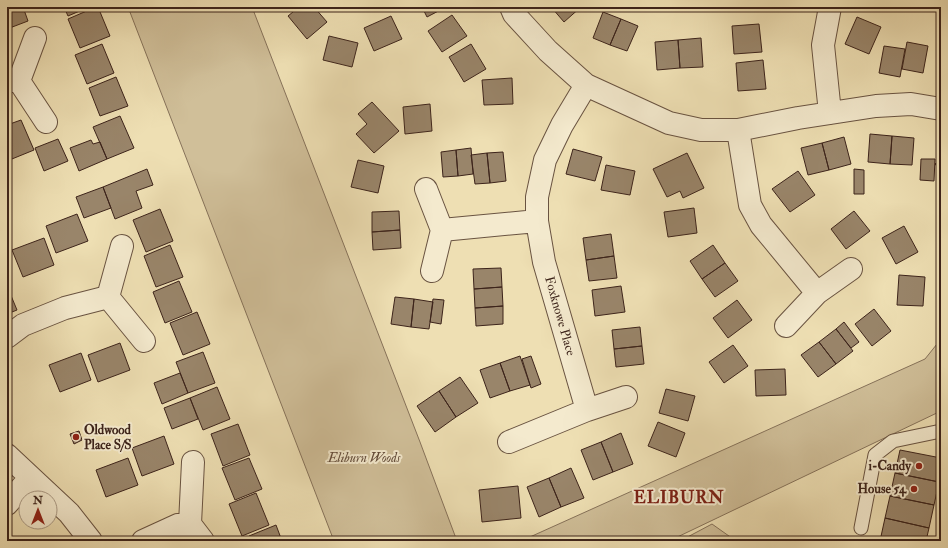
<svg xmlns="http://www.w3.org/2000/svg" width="948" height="548" font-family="'IM FELL Double Pica',serif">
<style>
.green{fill:#d0bf99;stroke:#86725a}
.building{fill:#99856a;stroke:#3d241b}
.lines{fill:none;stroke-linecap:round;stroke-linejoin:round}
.lane-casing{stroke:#695341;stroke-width:15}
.street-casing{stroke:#695341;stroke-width:24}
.lane{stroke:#f4eace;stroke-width:13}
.street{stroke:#f4eace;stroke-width:22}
.poi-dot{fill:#8f2418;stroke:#f4eace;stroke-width:1.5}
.labels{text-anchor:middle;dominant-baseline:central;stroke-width:4;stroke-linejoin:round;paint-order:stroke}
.street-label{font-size:13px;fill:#3d241b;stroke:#f4eace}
.poi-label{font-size:13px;font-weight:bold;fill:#3d241b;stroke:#f4eace;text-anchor:end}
.park-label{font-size:13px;font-style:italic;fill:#624b3a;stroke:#f4eace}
.district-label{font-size:17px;font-weight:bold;letter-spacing:1px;fill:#7a1f14;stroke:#f4eace}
</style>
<rect width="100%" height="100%" fill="#eedfb3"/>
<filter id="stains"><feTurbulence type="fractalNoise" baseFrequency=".005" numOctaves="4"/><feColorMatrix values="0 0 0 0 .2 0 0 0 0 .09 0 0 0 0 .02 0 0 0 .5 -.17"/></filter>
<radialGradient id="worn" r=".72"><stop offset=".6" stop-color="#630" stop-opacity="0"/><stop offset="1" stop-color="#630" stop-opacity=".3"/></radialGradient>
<path class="green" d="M128 7H252L420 442 457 541H334Z
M941 339V411L669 541H521L925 359Z
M712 524 736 541H680Z"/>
<path class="building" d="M7 7H23L28 21 7 29Z
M64 7H89L68 16Z
M96 7H98L110 36 80 48 68 19Z
M299 7H314L327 22 307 39 288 16Z
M422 7H446L427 17Z
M553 7H581L564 22 552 8Z
M603 12 621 19 610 45 593 38Z
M452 15 467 36 442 52 428 31Z
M391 16 402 39 374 51 364 28Z
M857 17 881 27 869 54 845 44Z
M621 19 638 26 627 51 610 45Z
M759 24 762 52 734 54 732 26Z
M329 36 358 43 352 67 323 60Z
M701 38 703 67 680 68 678 40Z
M678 40 680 68 657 70 655 42Z
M907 42 928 46 923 73 902 69Z
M102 44 114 73 87 84 75 55Z
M471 44 486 69 464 82 449 57Z
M884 46 905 49 900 77 879 73Z
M763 60 766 89 738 91 736 63Z
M116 77 128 106 100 116 89 88Z
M512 78 513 104 484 105 482 80Z
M372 102 399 131 374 153 356 134 367 124 358 114Z
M430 104 432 131 405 134 403 107Z
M120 116 134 148 107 159 93 127Z
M21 120 34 150 7 161V125Z
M870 134 892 136 890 164 868 162Z
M892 136 914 138 912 165 890 164Z
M844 137 851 164 829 170 822 143Z
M58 139 68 161 44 171 35 148Z
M91 140 93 144 100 142 107 159 79 171 70 148Z
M822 143 829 170 808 175 801 148Z
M471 148 473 174 458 176 456 150Z
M573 149 602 157 595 181 566 174Z
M456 150 458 176 443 177 441 152Z
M503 152 506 181 490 183 487 153Z
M487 153 490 183 475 184 471 155Z
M687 153 704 188 683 198 680 191 667 197 653 169Z
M941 158V171L935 164Z
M921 159H935L934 181 920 180Z
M358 160 384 166 378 193 351 187Z
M606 165 635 171 630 195 601 190Z
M147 169 153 185 136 191 142 208 115 219 103 187Z
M854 169 864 170V194H854Z
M798 171 815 195 790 212 772 189Z
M103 187 111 208 84 218 76 197Z
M694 208 697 233 668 237 664 212Z
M160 209 173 241 146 252 133 220Z
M399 211 400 230 372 232V212Z
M854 211 870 231 846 249 831 229Z
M77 214 88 241 56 253 46 226Z
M904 226 918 252 896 264 882 238Z
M400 230 401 248 373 250 372 232Z
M611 234 614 256 586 260 583 238Z
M44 238 54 265 23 277 12 250Z
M170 245 183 277 156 287 144 256Z
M713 245 725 263 702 279 690 261Z
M614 256 617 278 589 281 586 260Z
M725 263 738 281 715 297 702 279Z
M501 268 502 287 474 289 473 269Z
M899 275 925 277 923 306 897 305Z
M179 281 192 312 165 323 153 292Z
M7 286 17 310 7 314Z
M621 286 625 312 595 316 592 290Z
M502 287 503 306 475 308 474 289Z
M395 297 414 299 411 327 391 324Z
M414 299 433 302 429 329 411 327Z
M433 299 444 300 441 324 430 322Z
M737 300 752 320 728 338 713 318Z
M503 306V324L476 326 475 308Z
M874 309 891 331 872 346 855 324Z
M197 312 210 344 183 355 170 323Z
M844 322 859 342 851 348 836 329Z
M640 327 642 346 614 349 612 330Z
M836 329 853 351 836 364 819 342Z
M819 342 836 364 818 377 801 355Z
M120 343 130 370 98 382 88 355Z
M733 345 748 366 724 383 709 362Z
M642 346 644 364 616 367 614 349Z
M203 352 215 383 188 393 176 362Z
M81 353 91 380 60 392 49 365Z
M520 356 530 385 510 391 500 363Z
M531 356 541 384 531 388 522 359Z
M500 363 510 391 490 398 480 370Z
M785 369 786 395 756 396 755 370Z
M180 373 188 393 162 404 154 383Z
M460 377 478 403 456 417 439 391Z
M217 387 230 419 203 430 190 398Z
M666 389 695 396 688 421 659 413Z
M439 391 456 417 435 432 417 406Z
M190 398 198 419 172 429 164 408Z
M658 422 685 433 676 457 648 446Z
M238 424 250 455 223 466 211 434Z
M79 431 82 440 74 444 70 434Z
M621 433 633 464 613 472 601 442Z
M164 436 174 464 142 476 132 448Z
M601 442 613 472 593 480 581 450Z
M900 450 941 458V473L939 482 895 473Z
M128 458 138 485 106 497 96 470Z
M249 458 262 489 235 500 222 468Z
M571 468 584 498 561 507 549 478Z
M895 473 939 482 934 505 890 496Z
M549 478 561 507 539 517 527 487Z
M518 486 521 518 482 522 479 490Z
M256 493 269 525 242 536 229 504Z
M890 496 934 505 929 528 885 518Z
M885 518 929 528 926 541H880Z
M276 525 282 541H251L249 536Z"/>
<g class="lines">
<defs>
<path id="lane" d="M861 528 875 455 893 441 941 431"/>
<path id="street" d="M511 7 514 14 548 51 586 85 669 123 701 130H738L798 118 876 106 911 104 941 109
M7 81H19L35 38
M19 81 46 122
M586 85 562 125 545 160 537 197V221L544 262 587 410
M830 113 823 45 830 7
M738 130 750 205 761 225 817 293
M426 189 442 230 432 271
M442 230 537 221
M108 297 144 341
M786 326 817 293 851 269
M7 337 23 325 65 308 108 297 122 246
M509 442 587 410 626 397
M7 455 69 513 91 541
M7 504 30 478
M190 524 203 541
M143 541 178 525 190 524 193 462"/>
</defs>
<use href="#lane" class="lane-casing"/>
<use href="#street" class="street-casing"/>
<use href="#lane" class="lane"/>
<use href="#street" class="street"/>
</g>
<g class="poi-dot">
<circle cx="76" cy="437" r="4"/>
<circle cx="919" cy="466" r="4"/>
<circle cx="914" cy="489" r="4"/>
</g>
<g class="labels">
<g class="street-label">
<text transform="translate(560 316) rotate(74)">Foxknowe Place</text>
</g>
<g class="poi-label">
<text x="84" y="430" text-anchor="start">Oldwood<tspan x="84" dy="15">Place S/S</tspan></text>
<text x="911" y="466">i-Candy</text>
<text x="906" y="489">House 54</text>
</g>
<g class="park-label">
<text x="364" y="458">Eliburn Woods</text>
</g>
<g class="district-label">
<text x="679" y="497">ELIBURN</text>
</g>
</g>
<rect width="948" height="548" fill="none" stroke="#eedfb3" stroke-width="24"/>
<rect x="8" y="8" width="932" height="532" fill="none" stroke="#3d241b" stroke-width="2"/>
<rect x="12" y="12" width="924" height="524" fill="none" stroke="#3d241b"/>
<g transform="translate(38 510)"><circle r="19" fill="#f4eace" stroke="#ab9b86"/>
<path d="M0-3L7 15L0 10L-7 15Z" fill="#8f2418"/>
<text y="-6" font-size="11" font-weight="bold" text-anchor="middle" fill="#3d241b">N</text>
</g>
<rect width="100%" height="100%" filter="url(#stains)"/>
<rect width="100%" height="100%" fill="url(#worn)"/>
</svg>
